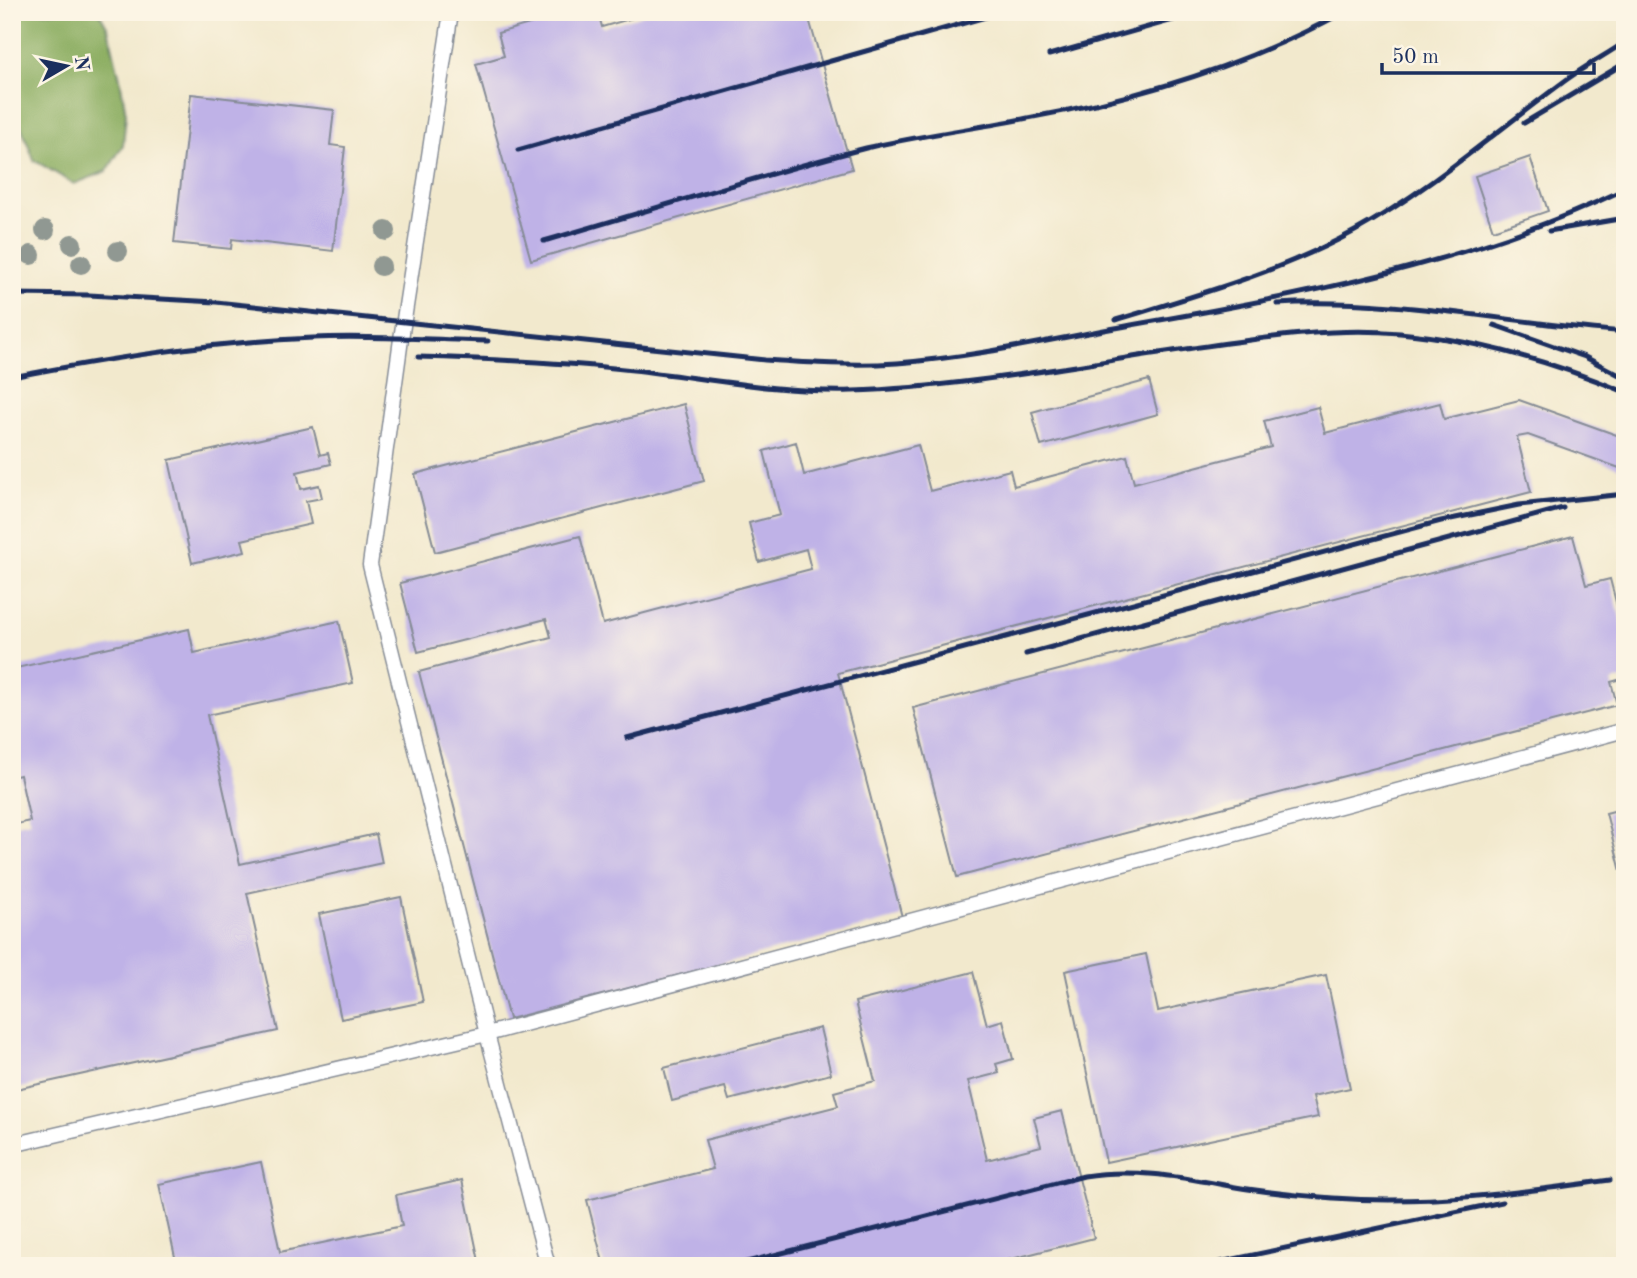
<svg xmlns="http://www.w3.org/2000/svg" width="1637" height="1278" font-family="'Old Standard TT',serif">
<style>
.forest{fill:#8cae62;stroke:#546e60;stroke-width:2}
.building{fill:#bfb2e7}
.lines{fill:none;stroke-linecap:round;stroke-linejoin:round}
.lane-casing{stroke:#868c96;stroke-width:17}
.lane{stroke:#fff;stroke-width:14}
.rail{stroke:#1b2f5e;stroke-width:5}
.tree{fill:#909892}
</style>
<rect width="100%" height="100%" fill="#fcf5e5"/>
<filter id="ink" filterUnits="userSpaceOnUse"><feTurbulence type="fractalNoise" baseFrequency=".0143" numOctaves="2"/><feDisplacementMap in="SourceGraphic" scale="14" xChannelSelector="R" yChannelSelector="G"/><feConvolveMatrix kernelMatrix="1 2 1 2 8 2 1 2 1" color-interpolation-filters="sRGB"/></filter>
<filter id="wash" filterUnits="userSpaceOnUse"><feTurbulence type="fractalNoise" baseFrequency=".00686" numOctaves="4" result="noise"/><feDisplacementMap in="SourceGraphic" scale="28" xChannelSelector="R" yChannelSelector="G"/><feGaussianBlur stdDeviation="1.57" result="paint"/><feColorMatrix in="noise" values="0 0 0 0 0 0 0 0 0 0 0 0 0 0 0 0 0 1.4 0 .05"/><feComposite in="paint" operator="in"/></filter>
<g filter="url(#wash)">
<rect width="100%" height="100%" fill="#f2e9cd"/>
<path class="forest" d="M12 12H99L108 28 120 79 126 114 123 145 107 171 74 184 34 160 12 103Z"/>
<g id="blocks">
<path class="building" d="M571 12H598L602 27 653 12H807L852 169 531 260 476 64 504 56 498 33Z
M191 94 334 110 330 145 345 147 333 251 232 239 231 249 174 243Z
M1530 157 1548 211 1493 230 1475 176Z
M1149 380 1158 414 1041 446 1032 412Z
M1519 400 1625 438V470L1528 435 1517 437 1531 492 838 673 902 917 509 1019 419 672 551 637 546 619 418 652 400 583 580 536 603 624 811 569 806 549 759 562 749 523 780 515 764 451 796 442 804 475 918 445 930 491 1010 470 1014 486 1127 456 1134 483 1271 447 1264 421 1318 407 1325 433 1440 403 1444 419Z
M684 404 704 481 435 552 415 474Z
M313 427 320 455 328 453 331 464 297 472 301 489 319 485 322 498 306 501 311 524 242 540 245 551 192 563 169 460Z
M1573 536 1586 585 1610 579 1625 637V678L1611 682 1617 705 957 877 913 708Z
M339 621 353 683 207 715 240 864 376 834 382 863 247 893 278 1031 12 1090V825L30 821 20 775 12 777V669L189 629 194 653Z
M1625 808V883H1624L1606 813Z
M401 897 423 1002 341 1019 319 914Z
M1146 954 1158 1011 1326 975 1350 1088 1313 1096 1318 1117 1106 1162 1065 971Z
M973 972 987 1025 1003 1020 1013 1059 996 1064 999 1073 968 1081 987 1160 1041 1146 1034 1118 1062 1111 1094 1238 984 1266H604L587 1200 713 1169 705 1140 838 1106 834 1092 875 1081 855 1002Z
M820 1028 831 1074 729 1100 725 1087 672 1101 664 1068Z
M261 1162 280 1252 402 1226 396 1195 462 1180 480 1266H177L159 1184Z"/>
</g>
</g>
<g filter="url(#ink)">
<use href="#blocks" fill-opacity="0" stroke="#868c96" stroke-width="2"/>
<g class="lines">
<defs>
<path id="lane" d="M451 12 401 339 370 565 487 1034 548 1266
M12 1145 487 1034 1625 730"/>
</defs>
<use href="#lane" class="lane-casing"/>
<use href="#lane" class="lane"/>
<path class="rail" d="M1049 55 1201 12
M1524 123 1625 63
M518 150 1003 12
M1549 231 1625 218
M544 241C651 210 758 176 866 148 921 135 978 128 1033 117 1142 97 1247 65 1344 12
M12 294 89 295 216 302 765 360C809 363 853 366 897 363 977 357 1058 338 1137 324 1301 296 1474 262 1625 189
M1277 304C1393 297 1509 323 1625 332
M1116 320C1197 295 1280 272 1355 231 1429 190 1494 133 1562 83 1582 68 1604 56 1625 42
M1494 325 1585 357 1625 378
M418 357C490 359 561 362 633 370 705 378 779 393 852 391 966 387 1080 364 1193 348 1262 338 1330 327 1400 333 1479 340 1552 362 1625 392
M12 377C111 358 212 342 313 338 371 335 430 340 488 341
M1026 654 1563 508
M627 738 1441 521 1519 505 1625 494
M731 1266 1084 1176C1140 1167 1193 1180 1248 1189 1276 1193 1305 1196 1333 1198 1426 1205 1518 1193 1610 1180
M1201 1266 1502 1202"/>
</g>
<g class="tree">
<circle cx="45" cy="230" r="10"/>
<circle cx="386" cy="231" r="10"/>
<circle cx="72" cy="244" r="10"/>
<circle cx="118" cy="251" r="10"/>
<circle cx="31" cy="255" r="10"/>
<circle cx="81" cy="264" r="10"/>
<circle cx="381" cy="266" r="10"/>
</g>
</g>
<rect width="1637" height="1278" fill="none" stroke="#fcf5e5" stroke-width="42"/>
<g transform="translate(66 66) rotate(81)" stroke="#fcf5e5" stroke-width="5" paint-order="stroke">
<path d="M0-5L12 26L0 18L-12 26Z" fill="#1b2f5e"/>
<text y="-10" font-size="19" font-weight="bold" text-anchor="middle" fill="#1b2f5e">N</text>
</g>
<path d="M1382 63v10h212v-10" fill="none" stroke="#1b2f5e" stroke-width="3.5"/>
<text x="1392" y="63" font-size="21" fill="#1b2f5e" stroke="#fcf5e5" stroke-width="5" paint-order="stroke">50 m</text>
</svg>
